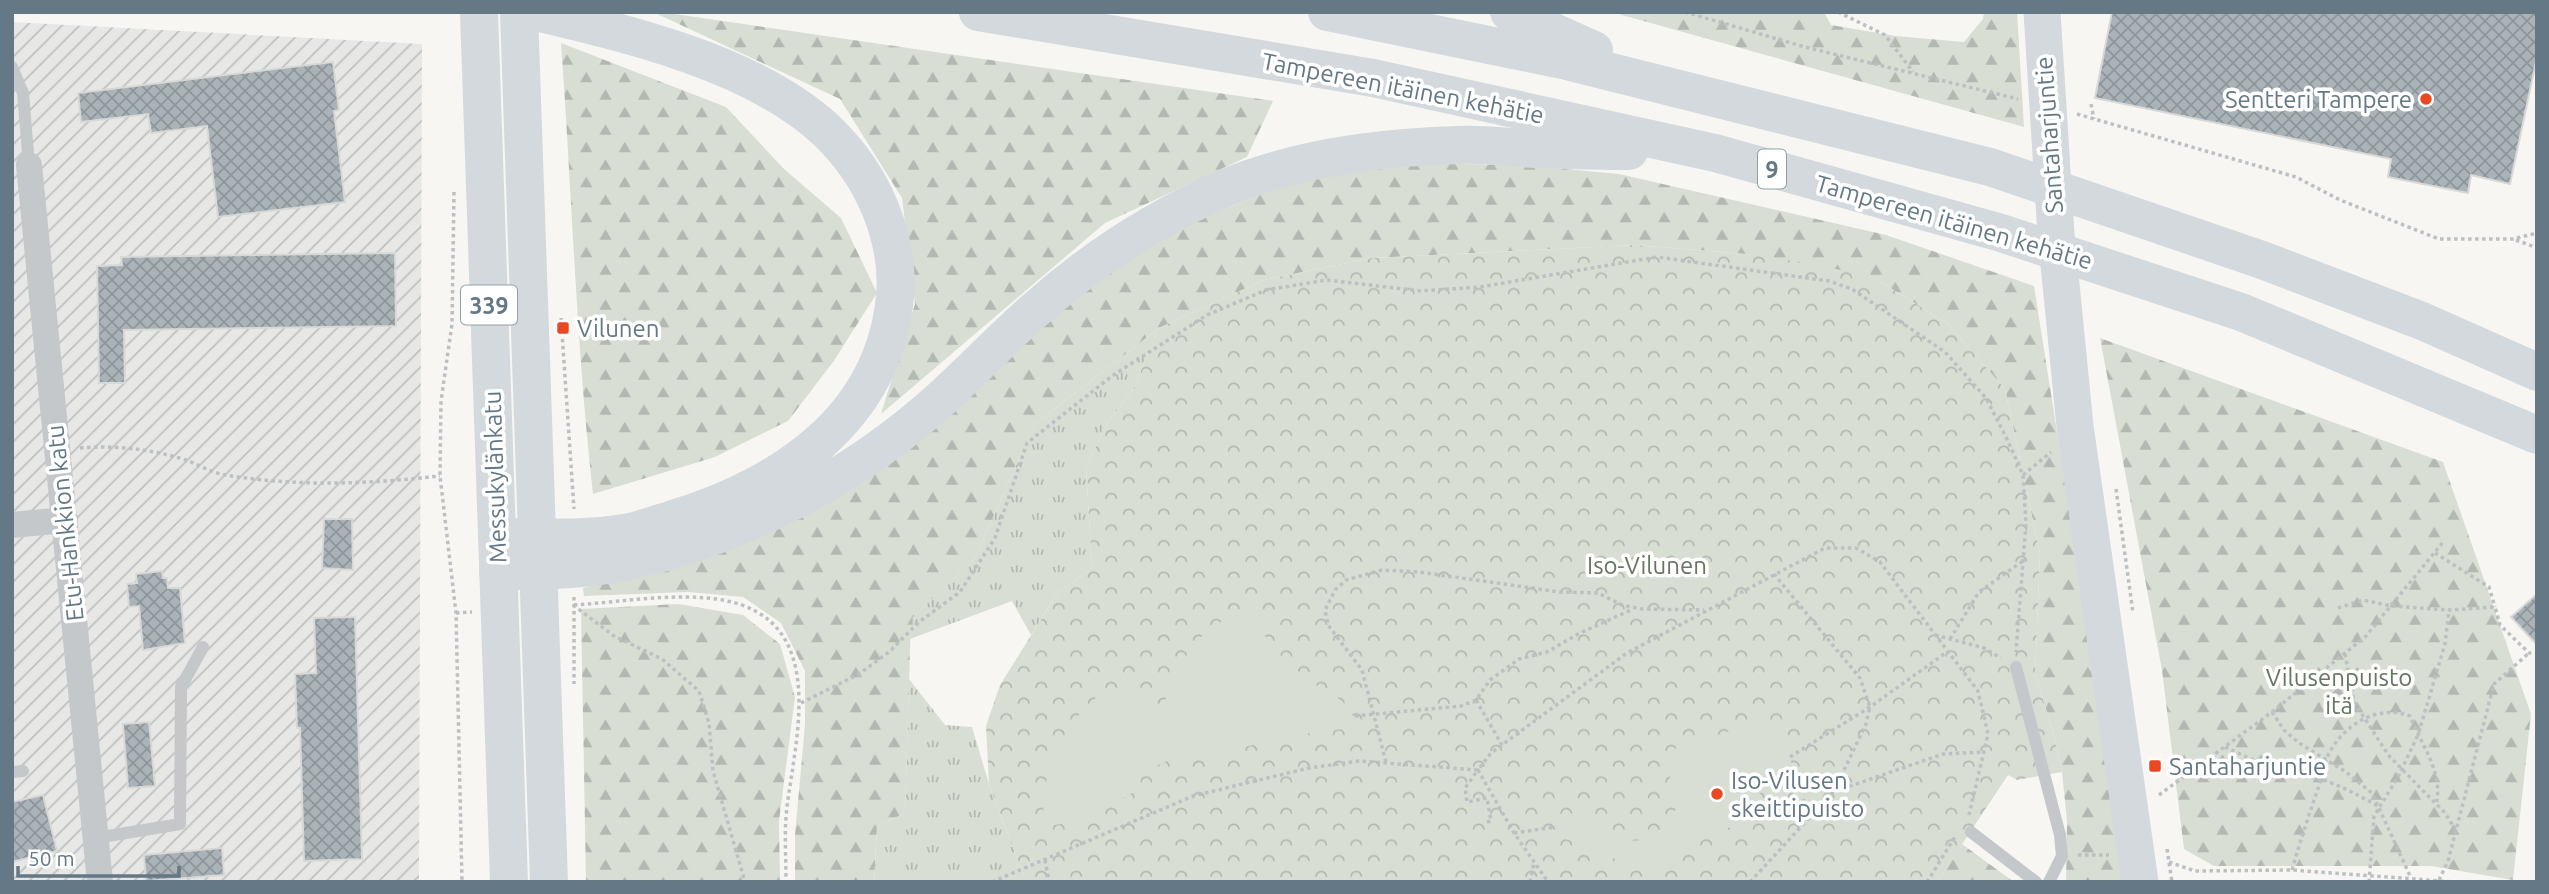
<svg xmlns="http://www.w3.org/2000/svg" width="2549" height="894" font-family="Ubuntu,sans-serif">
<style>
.industrial{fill:url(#industrial-furrows)}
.grass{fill:url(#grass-tufts)}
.forest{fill:url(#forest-firs)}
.park{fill:url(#park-crowns)}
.garden{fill:#d8ded4}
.building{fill:url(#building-cross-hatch);stroke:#d8d8d6;stroke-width:2}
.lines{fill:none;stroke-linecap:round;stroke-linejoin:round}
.path{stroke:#bdc0c2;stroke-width:3.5;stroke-dasharray:3.5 3.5;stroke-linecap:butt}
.lane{stroke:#c4c8cb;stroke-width:12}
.street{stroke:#c4c8cb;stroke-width:26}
.secondary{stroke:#d4d9dd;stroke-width:37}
.primary{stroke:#d4d9dd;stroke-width:38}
.highway{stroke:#d4d9dd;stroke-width:38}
.poi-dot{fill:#e94821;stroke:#fff;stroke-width:2.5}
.labels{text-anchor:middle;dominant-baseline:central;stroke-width:7;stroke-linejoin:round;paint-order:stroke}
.shield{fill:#fff;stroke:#92a0aa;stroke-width:2}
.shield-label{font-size:23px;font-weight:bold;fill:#647885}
.street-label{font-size:24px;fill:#647885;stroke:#fff}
.poi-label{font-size:24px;fill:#647885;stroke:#fff;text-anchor:start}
.park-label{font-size:24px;fill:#657760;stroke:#fff}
</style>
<defs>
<pattern id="industrial-furrows" width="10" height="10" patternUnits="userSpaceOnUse" patternTransform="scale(1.75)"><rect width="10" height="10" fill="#e7e8e6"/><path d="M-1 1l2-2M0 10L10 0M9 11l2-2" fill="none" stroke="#bfc1c0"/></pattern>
<pattern id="grass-tufts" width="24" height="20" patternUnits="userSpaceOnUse" patternTransform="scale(1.75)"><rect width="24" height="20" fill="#d8ded4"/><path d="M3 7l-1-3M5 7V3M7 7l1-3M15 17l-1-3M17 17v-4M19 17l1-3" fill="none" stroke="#b3b9b2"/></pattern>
<pattern id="forest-firs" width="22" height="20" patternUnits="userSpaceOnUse" patternTransform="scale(1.75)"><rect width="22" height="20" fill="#d8ded4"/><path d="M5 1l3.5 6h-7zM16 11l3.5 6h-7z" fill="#b3b9b2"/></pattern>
<pattern id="park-crowns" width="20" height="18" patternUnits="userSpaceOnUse" patternTransform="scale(1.75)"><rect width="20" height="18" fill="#d8ded4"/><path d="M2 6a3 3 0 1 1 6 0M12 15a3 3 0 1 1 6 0" fill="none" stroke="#b3b9b2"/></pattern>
<pattern id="building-cross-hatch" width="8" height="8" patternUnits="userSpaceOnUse" patternTransform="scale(1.75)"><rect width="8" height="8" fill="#aab3b8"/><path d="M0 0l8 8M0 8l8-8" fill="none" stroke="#8e969b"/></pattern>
</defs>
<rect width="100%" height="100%" fill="#f7f6f3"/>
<path class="industrial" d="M12 22 422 44 419 882H12Z"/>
<path class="grass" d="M1159 328 1133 390 1107 423 1086 467 1092 568 1057 594 1031 635 1012 601 910 639 911 619 975 558 1034 425Z
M909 679 945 725 972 727 989 784 1026 882H874L877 826 905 813Z"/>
<path class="forest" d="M653 12H661L1273 101 1247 157 1105 223 881 414 915 304 902 198 840 99Z
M1611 12H1824L1831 25 1896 36 1964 42 1983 19 1984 12H2017L2024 127Z
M561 43 726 107 784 169 841 218 877 293 833 362 788 421 715 457 593 494C576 344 572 193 561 43Z
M1409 163 1520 165 1619 174 1886 235 2034 286 2128 882H2066L2067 821 2062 772 2054 735 2035 674 2040 554 2005 389 1948 324 1873 277 1745 254 1635 245 1372 258 1264 280 1159 328 1034 425 975 558 911 619 905 813 877 826 874 882H795V835L805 725V671L781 623 743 597 688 592 584 596 583 588 704 557 1058 310 1146 241 1288 183Z
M2100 338 2443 462 2531 714 2513 880 2431 866H2214L2184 849 2162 670Z
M678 604 743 615 780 644 795 697 779 821 780 882H586L581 609Z
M1962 844 2014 882H1937Z"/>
<path class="park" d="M1635 245 1745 254 1808 263 1873 277 1948 324 2005 389 2040 554 2035 674 2054 735 2062 772 2017 780 2008 775 1937 882H1026L989 784 986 726 1000 685 1057 594 1092 568 1086 467 1107 423 1133 390 1159 328 1264 280 1372 258Z"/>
<path class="garden" d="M1241 612 1254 616C1266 644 1288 665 1312 682 1332 697 1352 699 1356 727L1304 734 1183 760H1169L1142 773 1139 789 1081 821 1048 826C1046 818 1042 808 1043 800 1045 768 1074 704 1107 692 1119 688 1132 688 1144 690L1156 719 1159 718C1176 669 1190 632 1241 612Z
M1757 722 1770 723 1774 728 1809 797 1797 800 1794 794C1751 778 1752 810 1726 830 1719 836 1709 835 1701 840 1651 871 1644 875 1588 846 1579 842 1566 841 1559 835L1555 823 1563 812C1577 813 1581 819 1592 826 1628 847 1655 849 1676 809L1667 759 1677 747 1696 735 1715 736Z"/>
<path class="building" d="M2112 12H2537V57L2510 184 2471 175 2468 193 2388 177 2391 159 2095 98Z
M333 62 339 110 334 111 345 202 218 217 207 126 151 133 148 114 81 122 78 93Z
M395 253 396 326 124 330 125 383H99L97 266 122 265 121 257Z
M324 519H352L353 570 322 568Z
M162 571 163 578H167L168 588H180L185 643 143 650 139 606 129 607 127 584 137 583 136 574Z
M2537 594V645L2511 617Z
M355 617 362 859 304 861 300 728H297L295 674 316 673 314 618Z
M149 722 155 786 128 788 123 724Z
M43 795 57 851 12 862V802Z
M222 848 224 875 146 881 144 855Z"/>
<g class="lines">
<path class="path" d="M1685 12 1805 47 2018 99
M1838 12 1885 35 1913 72
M2091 104 2094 119
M2077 114 2296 177 2340 200 2439 239H2513L2537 233
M454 192 452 324 441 401 440 476 456 613 462 882
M2516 240 2537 248
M561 318 574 509
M80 448C116 445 151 449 186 460 199 465 212 473 226 475 297 487 369 484 440 476
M2023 475 2051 452
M2116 489 2133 613
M2435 553 2489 587 2495 607
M574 597V684
M573 605 614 636 662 659 699 691 709 723 713 771 745 882
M574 605C622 602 675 592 723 600 829 620 796 735 787 807 784 831 786 857 786 882
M2338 608 2363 600 2391 606 2449 610 2495 607 2500 625 2529 653H2537
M456 613 472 612
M1935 635 1984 648 2001 658
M1950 639 1979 592 2023 561
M2345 654 2354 702 2389 756 2445 813 2455 829
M1476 700 1502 745
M801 703 859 674 889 652 919 622 960 592 995 538 1027 443 1112 376 1207 315 1266 290 1327 280 1421 291 1480 287 1657 257 1829 281 1852 289 1945 352 1986 398 2006 437 2023 475 2026 524 2016 652
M2272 712 2284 730 2299 743 2346 772 2372 793 2411 878
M1355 716 1461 706 1476 700 1490 680 1519 659 1547 652 1580 633 1633 609
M2225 747 2282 773 2322 779 2348 790 2378 806
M1790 757 1870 707 1947 652
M1386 762 1362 670 1328 625 1325 610 1335 590 1346 580 1382 570 1419 572 1560 592 1598 593 1622 605 1642 609 1704 610
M1836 791 1943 754 1985 752
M2159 795 2272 712 2366 636 2444 541
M1803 799 1811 816
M1487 822 1491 821 1487 798 1467 802 1465 788 1478 770 1514 833 1548 882
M1514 833 1556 827
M2167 849 2172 882
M2078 855H2109
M1045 860 1049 882
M2169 862 2195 871 2292 870 2455 882
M2292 870C2299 845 2307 821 2315 797 2320 785 2322 772 2326 760 2339 728 2375 703 2410 716 2421 744 2444 773 2436 805
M2439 880 2448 861 2494 684 2529 653
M992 882 1193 796 1309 768 1359 761 1478 770 1491 753 1627 653 1825 548H1856L1880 562 1978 691 1988 734 1969 815
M1530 882 1534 863
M1750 882 1834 791 1866 724 1870 707 1860 678 1774 574
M1927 882 1956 835
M2369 882 2374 816 2398 777 2418 735 2445 644 2449 610"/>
<path class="lane" d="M12 67 23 93 29 165
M2016 667 2060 835 2062 856 2049 882
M12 772 23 771
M1971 832 2036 882
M96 838 180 824 181 687 203 647"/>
<path class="street" d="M29 165 100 882
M12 525 65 520"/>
<path class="secondary" d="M2042 12 2056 234 2075 426 2140 882"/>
<path class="primary" d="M479 12 509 882
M519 12 549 882"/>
<path class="highway" d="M978 12 1373 78 1715 153 1998 232 2241 312 2537 435
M1327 12 1567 61 1990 167 2262 260 2422 321 2537 372
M1509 12 1594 50
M497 537C539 537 582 540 624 533 639 531 655 524 670 520 780 487 883 421 895 297 900 235 871 173 827 131 756 64 629 34 536 12
M498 571C544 571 590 570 635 560 740 535 843 483 925 413 963 381 997 343 1035 310 1091 260 1156 218 1225 188 1297 158 1382 147 1459 145 1484 144 1510 147 1535 149 1566 150 1598 151 1629 151"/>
</g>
<g class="poi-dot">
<circle cx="2426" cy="99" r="7"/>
<rect x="556" y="321" width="14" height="14" rx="3.5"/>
<rect x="2148" y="759" width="14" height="14" rx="3.5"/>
<circle cx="1717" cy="794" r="7"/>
</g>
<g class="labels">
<g class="shield">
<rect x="1758" y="149.5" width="28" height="39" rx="5"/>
<rect x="461" y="285.5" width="56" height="39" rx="5"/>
</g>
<g class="shield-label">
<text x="1772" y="169">9</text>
<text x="489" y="305">339</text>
</g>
<g class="street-label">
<text transform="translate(1403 88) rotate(11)">Tampereen itäinen kehätie</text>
<text transform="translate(2049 135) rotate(-94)">Santaharjuntie</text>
<text transform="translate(1954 222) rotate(16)">Tampereen itäinen kehätie</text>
<text transform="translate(495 477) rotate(-92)">Messukylänkatu</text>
<text transform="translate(65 523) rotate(-96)">Etu-Hankkion katu</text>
</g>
<g class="poi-label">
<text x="2412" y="99" text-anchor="end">Sentteri Tampere</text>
<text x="577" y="328">Vilunen</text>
<text x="2169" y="766">Santaharjuntie</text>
<text x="1731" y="780">Iso-Vilusen<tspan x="1731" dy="28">skeittipuisto</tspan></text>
</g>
<g class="park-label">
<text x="1647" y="565">Iso-Vilunen</text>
<text x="2339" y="677">Vilusenpuisto<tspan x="2339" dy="28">itä</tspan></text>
</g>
</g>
<rect width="2549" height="894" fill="none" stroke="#647885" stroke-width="28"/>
<path d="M18 866v10h161v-10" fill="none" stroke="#647885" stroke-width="3.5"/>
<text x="28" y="866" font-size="21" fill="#647885" stroke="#ffffff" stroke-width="5" paint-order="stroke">50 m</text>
</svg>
